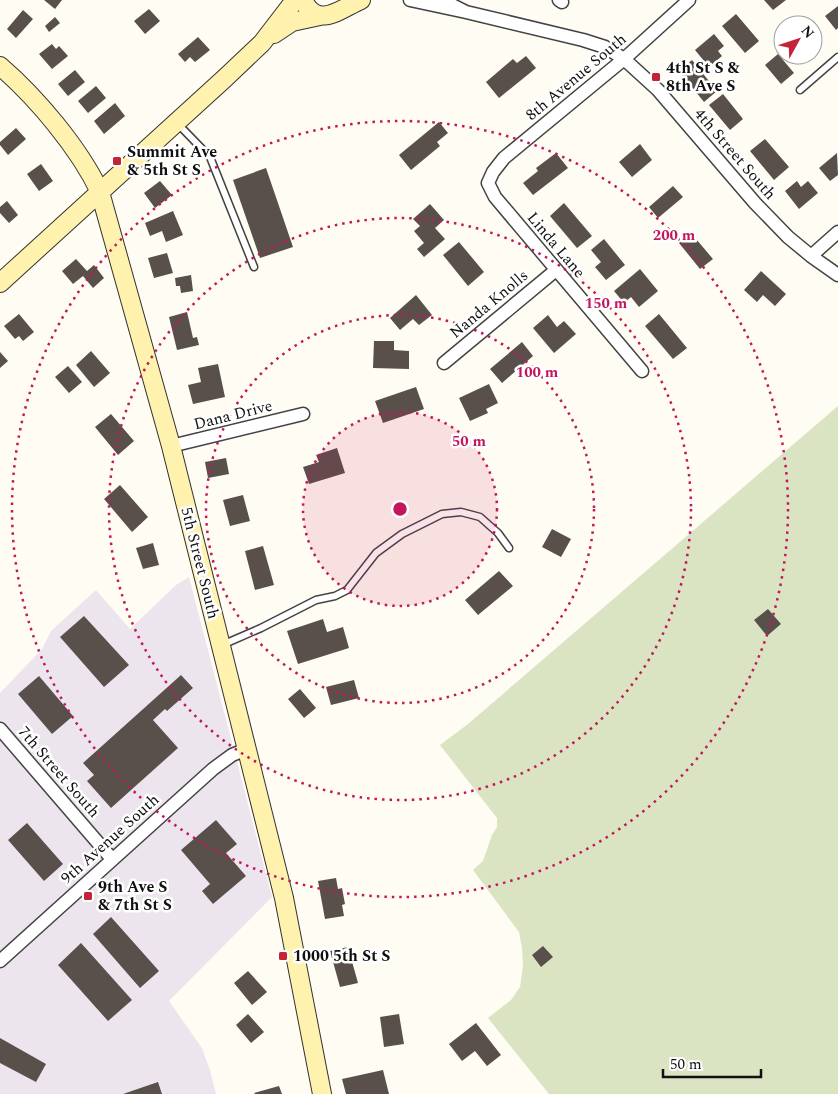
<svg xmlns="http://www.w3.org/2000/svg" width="838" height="1094" font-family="Spectral,serif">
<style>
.industrial{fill:#ede5ee}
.cemetery{fill:#dae3c2}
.building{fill:#59504c}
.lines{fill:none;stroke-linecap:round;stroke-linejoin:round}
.lane-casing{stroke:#434343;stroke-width:9}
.street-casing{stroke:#434343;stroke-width:15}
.secondary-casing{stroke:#323232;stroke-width:20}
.lane{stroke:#fff;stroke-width:6}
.street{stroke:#fff;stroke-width:12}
.secondary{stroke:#fff1ae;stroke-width:18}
.ring{fill:none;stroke:#c2185b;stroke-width:2.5;stroke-dasharray:2.5 5}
.poi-dot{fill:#c52336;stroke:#fff;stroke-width:2}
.labels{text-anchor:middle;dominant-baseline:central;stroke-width:5;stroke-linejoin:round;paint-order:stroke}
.poi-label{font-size:16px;font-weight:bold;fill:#101010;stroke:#fff;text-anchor:start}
.street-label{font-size:16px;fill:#101010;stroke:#fff}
.centre{fill:#c2185b;stroke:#fff;stroke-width:2.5}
.ring-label{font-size:15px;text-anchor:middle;font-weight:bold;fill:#c2185b;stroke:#fff;stroke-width:5;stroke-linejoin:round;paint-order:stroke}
</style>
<rect width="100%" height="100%" fill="#fffcf3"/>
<path class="industrial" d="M189 577 272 897 169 1001 202 1048 210 1070 216 1094H0V693L42 649 51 631 96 590 130 629 176 585Z"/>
<path class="cemetery" d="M838 406V1094H549L488 1018 511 1000 520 987 523 966 522 948 519 932 473 870 483 861 492 835 497 827V818L440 745 468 724Z"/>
<path class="building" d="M44 0H62L55 9Z
M764 0H786L773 10Z
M838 6V28L836 30 825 16Z
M149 9 160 21 145 34 134 21Z
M23 10 33 19 16 38 7 29Z
M736 14 759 41 745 53 722 26Z
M55 17 60 23 49 32 45 26Z
M813 29 822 40 813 48Z
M714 34 724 46 718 51 722 56 709 67 695 50Z
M198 37 210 50 195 62 190 57 185 62 178 54Z
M52 44 56 49 59 46 68 56 52 69 39 54Z
M778 54 794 73 781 84 765 65Z
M526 56 536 68 499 98 486 82 513 59 517 63Z
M692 60 717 91 704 102 679 71Z
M75 70 85 82 68 96 58 84Z
M96 86 106 98 88 113 78 101Z
M723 94 743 119 730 130 709 105Z
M115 103 125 116 104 134 94 121Z
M439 122 448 133 437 142 440 146 411 170 399 155Z
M16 128 26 139 8 155 0 145V142Z
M765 139 789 167 774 180 750 151Z
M640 144 652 160 632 177 619 162Z
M556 153 568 168 533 195 523 183 538 171 536 168Z
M837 153 838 175 830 181 819 168Z
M41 164 53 181 39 191 27 174Z
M266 168 293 247 260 258 233 180Z
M160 181 172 195 155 208 144 193Z
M797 181 801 187 808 181 818 193 799 209 785 191Z
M673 186 683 197 658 218 649 207Z
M7 201 18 215 9 223 0 213V207Z
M564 203 592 236 577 248 550 216Z
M430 204 444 220 435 228 445 239 424 257 417 249 424 243 414 231 420 226 413 219Z
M173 211 183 235 166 242 162 231 150 236 145 223Z
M691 233 713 259 700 269 679 243Z
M604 239 625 265 606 280 595 267 601 262 591 250Z
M459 242 484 272 468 286 443 255Z
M167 253 173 273 154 278 148 258Z
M76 259 87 271 94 265 104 278 93 288 83 276 73 284 62 271Z
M640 269 658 291 639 307 631 297 624 303 614 291Z
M761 271 786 294 775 306 763 295 757 302 744 290Z
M191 275 193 291 181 293 180 286H176L175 278Z
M416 295 432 315 419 325 413 319 400 330 390 318Z
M187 312 193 338 197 337 199 345 177 350 169 317Z
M19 314 34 332 23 341 19 336 15 339 4 326Z
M659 314 687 348 673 359 645 326Z
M548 315 557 327 564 321 576 334 554 353 533 328Z
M374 341H394V350L409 351V369L373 368Z
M522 342 533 356 502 383 490 369Z
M91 351 110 373 94 387 76 365Z
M0 352 8 361 0 368Z
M218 364 225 397 193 404 188 385 201 382 198 368Z
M68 366 82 382 69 393 55 377Z
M489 384 498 403 486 409 488 413 470 421 459 398Z
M416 387 424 409 383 423 375 401Z
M111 414 134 441 118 455 95 427Z
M337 448 345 473 309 484 303 467 319 462 316 455Z
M226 458 229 474 208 478 205 462Z
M120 485 148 517 132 532 104 499Z
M243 495 250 521 230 526 223 500Z
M552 529 571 539 561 557 542 547Z
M153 543 159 565 143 569 136 548Z
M263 546 274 585 255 590 245 551Z
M499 571 513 586 478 615 465 600Z
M768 609 781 624 767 636 754 620Z
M84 616 129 665 104 687 60 637Z
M323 619 327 632 343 627 349 648 298 664 287 631Z
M181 675 193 688 167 711 165 709 153 720 178 748 111 808 87 781 94 775 83 763Z
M39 676 73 716 52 734 18 694Z
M354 680 359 698 331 705 326 687Z
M300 689 316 708 304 718 288 699Z
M216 820 237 844 226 853 246 876 213 904 202 891 210 884 181 850Z
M27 823 63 864 44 881 8 840Z
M336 878 338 889 342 888 345 904 342 905 344 916 325 919 318 881Z
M111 917 159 971 140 988 93 934Z
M81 943 132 1000 108 1021 58 965Z
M543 946 553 957 541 967 532 955Z
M348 947 358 983 340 987 330 951Z
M248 971 267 992 252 1005 234 983Z
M248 1014 264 1032 251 1043 236 1025Z
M399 1014 404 1044 384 1047 380 1017Z
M476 1023 501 1055 487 1066 475 1051 462 1061 449 1044Z
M0 1038 46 1064 36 1082 0 1063Z
M383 1070 389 1094H346L342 1079Z
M158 1082 162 1094H123Z
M279 1086 282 1094H255L254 1093Z"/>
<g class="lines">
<defs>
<path id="lane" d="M800 90 838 57
M177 123 210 157 254 267
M222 645 261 628 316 600 335 596 347 590 376 553 402 534 442 514 461 512 480 517 498 533 509 548"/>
<path id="street" d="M410 0 466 12 442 0
M559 0 562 2
M466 12 583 40 605 47 624 59 658 90 755 203 788 237 811 256 838 275
M811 256 838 232
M444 363 556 270
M642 371 495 197 488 183 493 172 504 158 624 59 689 0
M171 446 303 414
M0 729 112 859
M0 961 213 769 232 755 247 749"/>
<path id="secondary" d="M303 0C318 30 340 9 361 0
M274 34 292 22 320 16
M0 66C37 98 79 148 100 192L171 446 284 898 322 1094
M0 283 224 79 262 43 295 0"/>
</defs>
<use href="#lane" class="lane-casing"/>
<use href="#street" class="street-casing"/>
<use href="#secondary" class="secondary-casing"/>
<use href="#lane" class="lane"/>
<use href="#street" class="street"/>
<use href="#secondary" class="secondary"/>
</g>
<circle cx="400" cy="509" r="97" fill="#c2185b" fill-opacity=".12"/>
<g class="ring">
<circle cx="400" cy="509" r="97"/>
<circle cx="400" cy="509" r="194"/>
<circle cx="400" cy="509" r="291"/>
<circle cx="400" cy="509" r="388"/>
</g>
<g class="poi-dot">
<rect x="651" y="72" width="10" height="10" rx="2.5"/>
<rect x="112" y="156" width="10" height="10" rx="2.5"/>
<rect x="83" y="891" width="10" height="10" rx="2.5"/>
<rect x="278" y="951" width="10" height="10" rx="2.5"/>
</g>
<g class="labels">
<g class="poi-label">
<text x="666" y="68">4th St S &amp;<tspan x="666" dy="18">8th Ave S</tspan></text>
<text x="127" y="152">Summit Ave<tspan x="127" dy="18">&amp; 5th St S</tspan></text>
<text x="98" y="887">9th Ave S<tspan x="98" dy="18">&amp; 7th St S</tspan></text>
<text x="293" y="956">1000 5th St S</text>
</g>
<g class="street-label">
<text transform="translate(576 77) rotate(-40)">8th Avenue South</text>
<text transform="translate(735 154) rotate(49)">4th Street South</text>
<text transform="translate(556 245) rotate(50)">Linda Lane</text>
<text transform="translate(489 304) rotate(-40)">Nanda Knolls</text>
<text transform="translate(233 415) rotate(-14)">Dana Drive</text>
<text transform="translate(200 563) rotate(76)">5th Street South</text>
<text transform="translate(59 772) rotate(49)">7th Street South</text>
<text transform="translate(110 839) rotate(-42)">9th Avenue South</text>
</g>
</g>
<circle cx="400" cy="509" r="8" class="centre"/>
<g class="ring-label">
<text x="674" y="240">200 m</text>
<text x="606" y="308">150 m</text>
<text x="537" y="377">100 m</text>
<text x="469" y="446">50 m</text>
</g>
<g transform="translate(798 40) rotate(50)"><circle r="24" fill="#ffffff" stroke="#9f9f9f"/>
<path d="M0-4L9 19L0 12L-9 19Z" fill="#c52336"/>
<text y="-8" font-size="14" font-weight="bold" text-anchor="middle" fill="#101010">N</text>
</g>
<path d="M663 1069v8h98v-8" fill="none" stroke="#101010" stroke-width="2.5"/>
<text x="670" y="1069" font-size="15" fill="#101010" stroke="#ffffff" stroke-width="4" paint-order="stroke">50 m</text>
</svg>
